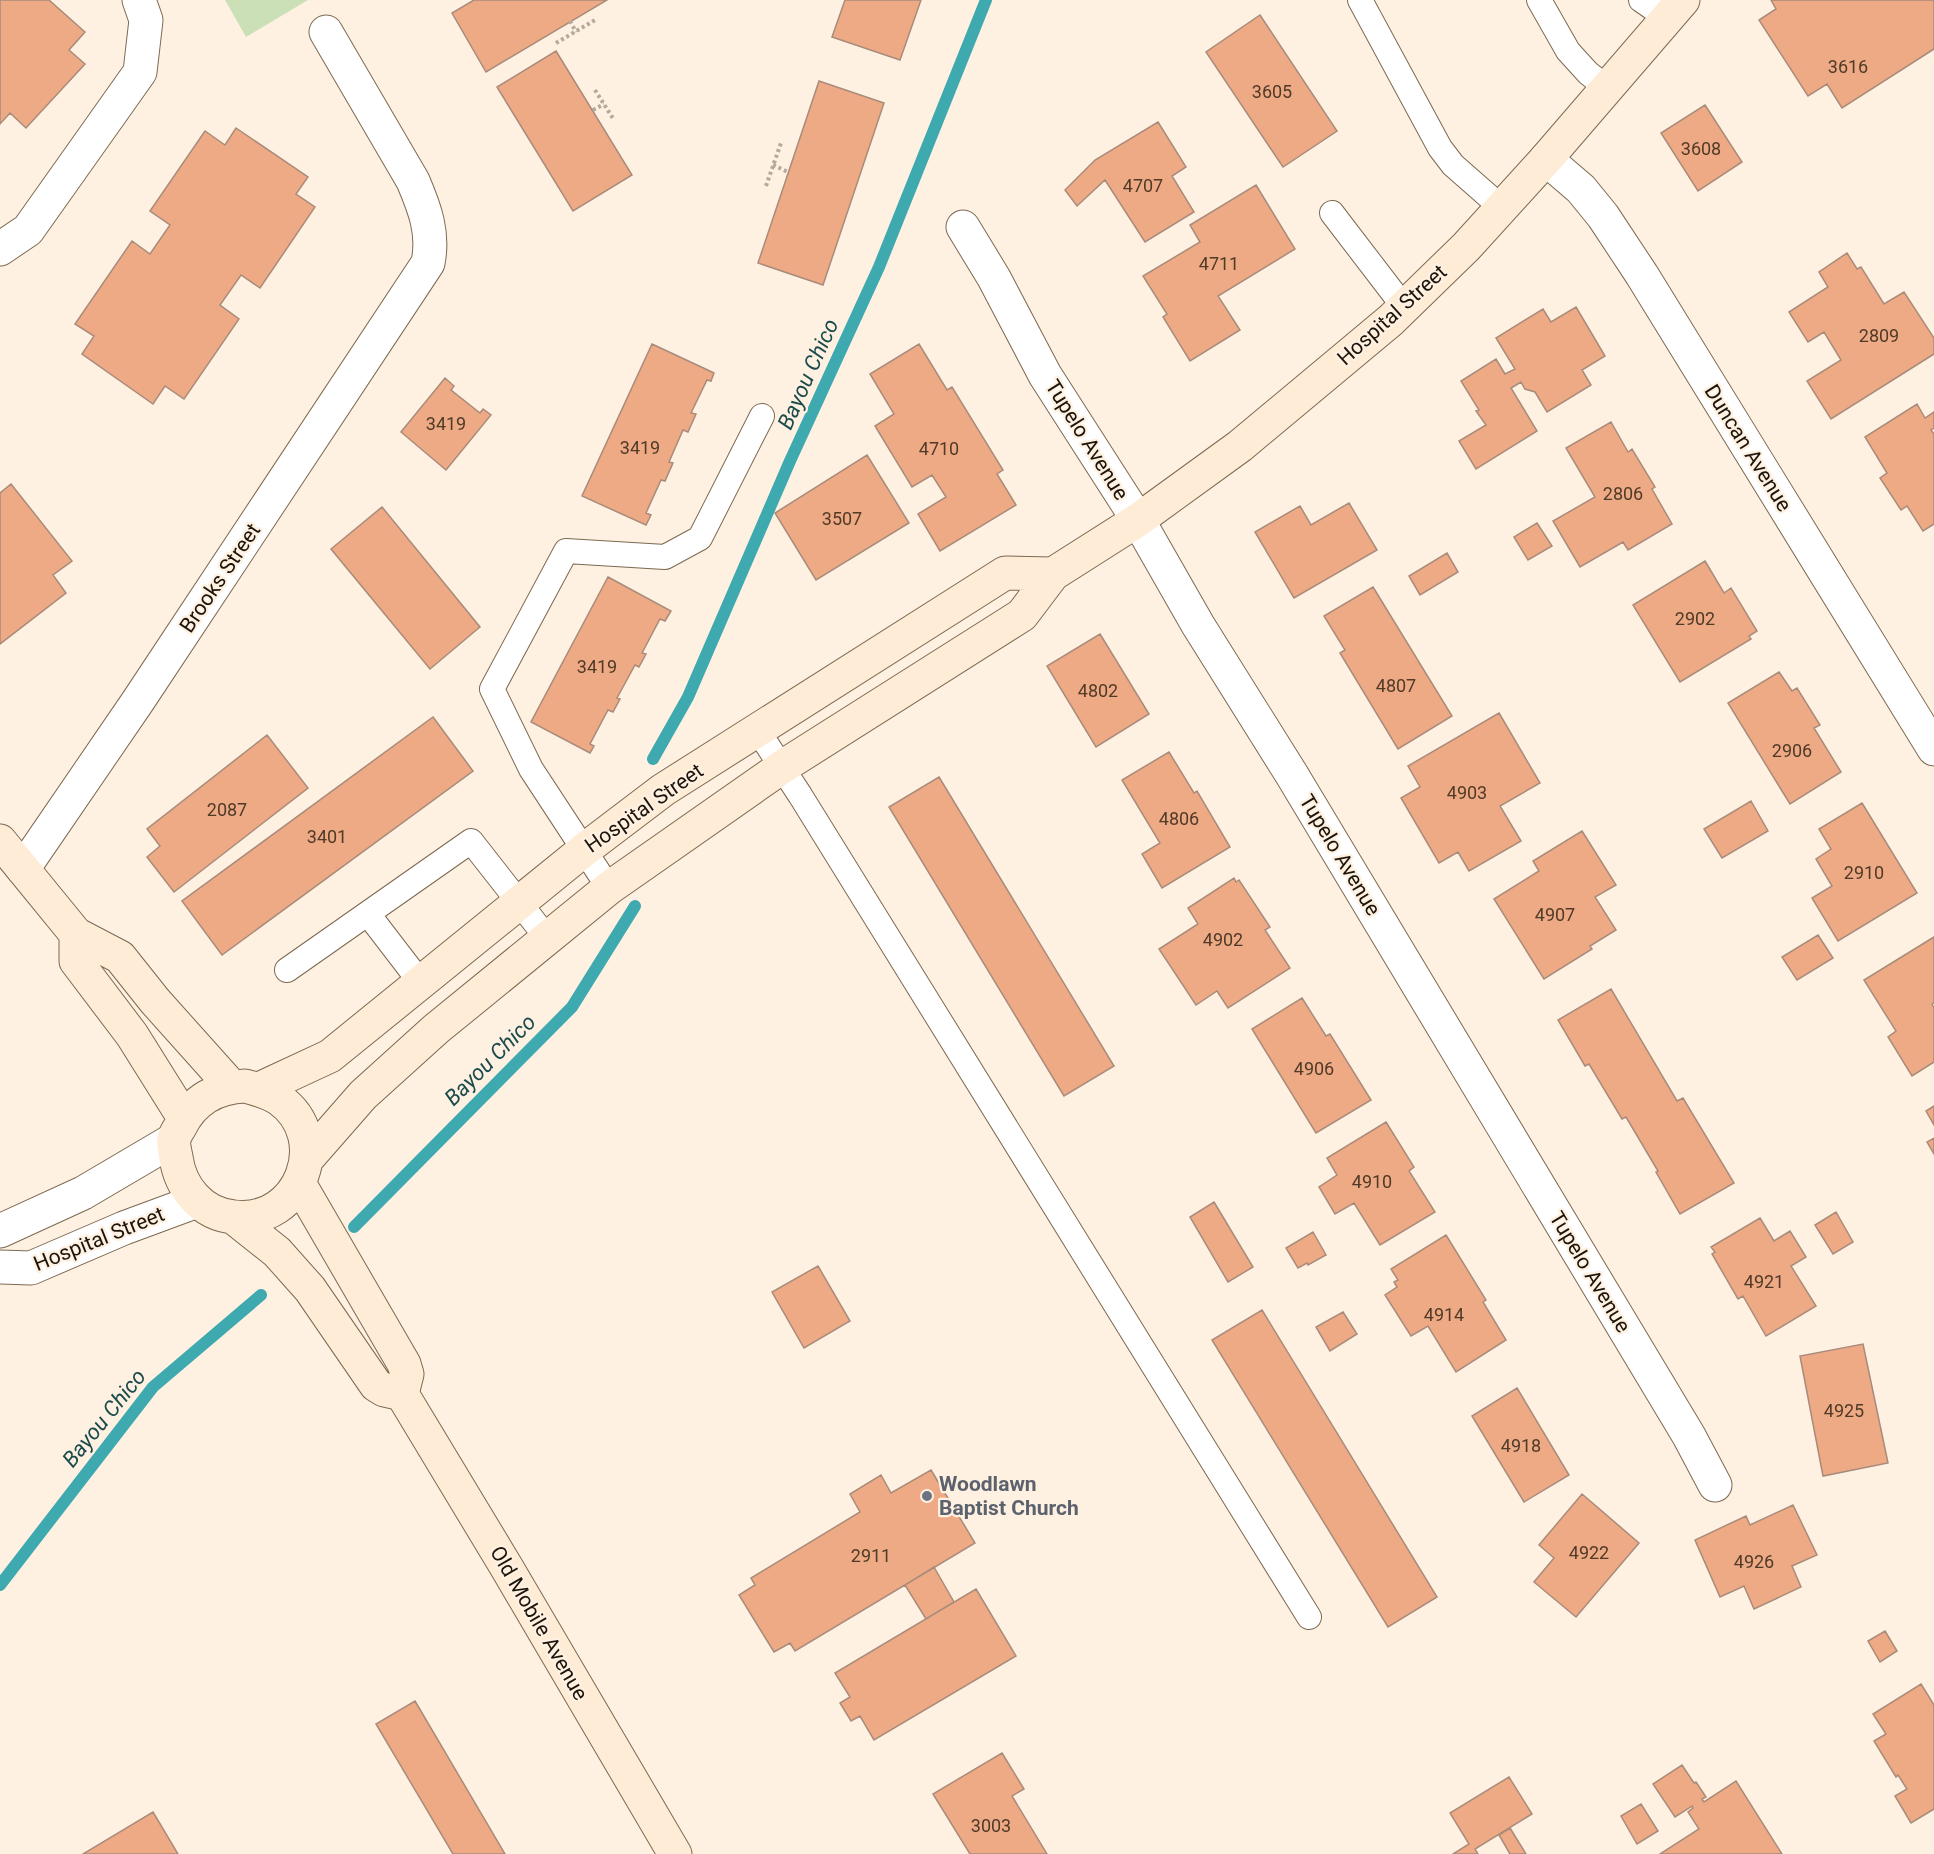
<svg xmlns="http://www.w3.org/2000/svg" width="1934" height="1854" font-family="Roboto,sans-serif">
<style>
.green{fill:#cce0b7}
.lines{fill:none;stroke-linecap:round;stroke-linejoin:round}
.stream{stroke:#3fa9b0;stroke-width:12}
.building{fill:#eeaa84;stroke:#a98b7b;stroke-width:1.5}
.lane-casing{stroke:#7d6951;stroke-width:26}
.street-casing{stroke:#7d6951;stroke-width:35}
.secondary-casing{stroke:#7d6951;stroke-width:35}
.path{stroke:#b4a99b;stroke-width:4;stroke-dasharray:3 3;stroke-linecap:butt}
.lane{stroke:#fff;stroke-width:24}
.street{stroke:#fff;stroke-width:33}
.secondary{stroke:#feecd7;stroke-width:33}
.worship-dot{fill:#6b7280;stroke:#fef1e1;stroke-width:2}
.labels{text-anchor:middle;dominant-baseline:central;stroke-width:4.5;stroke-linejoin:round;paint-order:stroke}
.number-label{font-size:18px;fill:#503a28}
.street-label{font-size:21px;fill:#1c140a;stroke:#fef1e1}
.worship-label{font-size:21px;font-weight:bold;fill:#5b616d;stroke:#fef1e1;text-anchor:start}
.water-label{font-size:22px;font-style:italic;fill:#1c4b4d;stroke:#fef1e1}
</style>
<rect width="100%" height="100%" fill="#fef1e1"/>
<path class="green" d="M225 0H308L246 37Z"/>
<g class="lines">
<path class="stream" d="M653 759 688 697 790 461 879 267 986 0
M354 1227 572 1007 635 906
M0 1585 153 1387 261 1295"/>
</g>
<path class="building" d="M0 0H49L85 32 69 50 85 64 26 128 10 113 0 124Z
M474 0H607L486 72 452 13Z
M845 0H921L900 60 832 37Z
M1771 0H1934V49L1842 108 1827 84 1808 96 1759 20 1776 9Z
M1260 15 1337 131 1283 167 1206 52Z
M556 51 632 175 573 211 497 87Z
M819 81 884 103 823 285 758 263Z
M1705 105 1742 162 1698 191 1661 133Z
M1158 122 1186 167 1172 176 1194 212 1145 242 1105 180 1077 206 1065 190 1095 160Z
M236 128 308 177 296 194 315 207 260 288 241 275 220 305 239 319 184 399 165 386 153 404 82 354 94 336 75 324 132 241 150 254 170 225 150 211 205 131 225 145Z
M1256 185 1295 249 1218 296 1240 330 1190 361 1163 317 1167 314 1143 276 1200 242 1190 225Z
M1847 253 1857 269 1861 267 1884 304 1904 292 1934 338V354L1831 419 1807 381 1841 360 1824 332 1808 342 1789 312 1828 287 1819 272Z
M1576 307 1605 356 1582 370 1591 385 1547 412 1535 392 1525 389 1521 382 1511 388 1537 431 1476 469 1459 441 1486 425 1476 411 1479 410 1461 381 1496 359 1505 374 1515 369 1496 338 1543 309 1551 322Z
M652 344 714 373 711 381 707 380 691 413 696 414 688 432 683 430 669 462 673 463 665 481 661 480 646 513 651 515 646 525 582 496Z
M919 344 947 390 952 387 1003 470 997 474 1016 505 940 551 918 514 946 497 932 475 912 487 875 426 894 414 870 374Z
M445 378 454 386 451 390 480 413 483 409 491 415 446 470 401 432Z
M1917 404 1925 418 1934 412V428L1931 430 1934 434V524L1923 531 1907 506 1901 510 1880 478 1887 473 1865 437Z
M1611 422 1628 452 1632 449 1655 487 1652 489 1672 524 1628 550 1623 542 1580 567 1553 521 1595 497 1566 448Z
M867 455 909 523 816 580 775 513Z
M11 484 72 561 53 575 66 593 0 644V493Z
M1349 503 1377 550 1294 598 1255 532 1300 506 1311 525Z
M382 507 480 627 430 669 331 549Z
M1537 523 1552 546 1528 560 1514 537Z
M1447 553 1458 572 1420 595 1409 576Z
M1705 561 1724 593 1731 588 1757 631 1749 636 1751 639 1680 682 1633 605Z
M608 577 671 611 665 621 660 619 642 653 646 654 639 667 635 665 617 698 620 699 613 712 608 710 590 744 594 746 590 753 531 722Z
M1373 587 1452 716 1398 749 1340 653 1345 650 1324 616Z
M1100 634 1149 714 1096 747 1047 666Z
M1779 672 1792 691 1797 688 1820 725 1814 728 1841 772 1790 804 1728 703Z
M1499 713 1540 783 1500 806 1521 841 1469 871 1458 852 1439 863 1401 798 1420 787 1408 766Z
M433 717 473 771 222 955 182 901Z
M267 735 308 788 174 892 147 857 160 846 147 829Z
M1169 752 1194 793 1197 791 1230 847 1162 888 1142 854 1160 843 1122 780Z
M939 777 1114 1066 1064 1096 889 807Z
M1751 801 1768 831 1722 858 1704 829Z
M1862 803 1917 893 1838 941 1812 898 1832 886 1816 859 1831 849 1819 829Z
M1582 831 1616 885 1595 897 1616 930 1590 946 1592 949 1544 979 1494 899 1539 871 1533 861Z
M1234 878 1236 882 1239 880 1270 927 1265 930 1290 968 1228 1008 1217 991 1196 1005 1159 949 1198 924 1188 908Z
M1818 935 1833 958 1797 980 1782 957Z
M1934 937V1003L1932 1004 1934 1008V1062L1912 1076 1888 1037 1896 1031 1864 980Z
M1611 989 1677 1101 1683 1098 1734 1183 1680 1214 1656 1172 1658 1171 1626 1117 1622 1119 1589 1064 1585 1066 1558 1020Z
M1302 998 1326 1036 1330 1034 1371 1100 1316 1133 1252 1029Z
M1934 1106V1125L1926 1111Z
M1386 1122 1414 1167 1409 1171 1435 1212 1380 1245 1354 1203 1335 1214 1319 1187 1337 1175 1327 1158Z
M1934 1138V1154L1927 1142Z
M1214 1202 1253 1267 1228 1282 1190 1217Z
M1836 1212 1853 1242 1833 1254 1815 1225Z
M1760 1218 1774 1241 1790 1231 1806 1257 1791 1266 1816 1306 1766 1336 1743 1296 1738 1299 1712 1254 1715 1252 1711 1247Z
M1313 1232 1326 1255 1308 1265 1307 1263 1298 1268 1286 1248Z
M1446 1235 1486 1300 1483 1302 1506 1340 1456 1372 1428 1326 1411 1336 1385 1295 1397 1287 1394 1282 1398 1280 1391 1269Z
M818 1266 850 1321 804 1348 772 1292Z
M1262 1310 1437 1597 1388 1627 1212 1340Z
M1343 1312 1357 1334 1330 1351 1316 1327Z
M1863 1344 1888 1463 1823 1476 1800 1356Z
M1517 1388 1569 1475 1524 1502 1472 1416Z
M931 1470 975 1543 795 1651 790 1643 774 1652 739 1595 755 1585 751 1578 860 1512 850 1494 881 1475 891 1493Z
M1582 1494 1639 1543 1576 1617 1534 1582 1554 1558 1539 1545Z
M1793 1505 1817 1555 1792 1566 1801 1587 1754 1609 1744 1586 1720 1597 1695 1540 1746 1516 1750 1525Z
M934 1567 954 1602 926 1619 905 1585Z
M976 1589 1016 1656 874 1740 860 1716 851 1721 840 1703 850 1697 835 1673Z
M1885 1631 1897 1651 1880 1662 1868 1641Z
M1921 1684 1934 1705V1809L1911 1823 1895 1796 1907 1789 1898 1775 1896 1777 1874 1741 1886 1734 1873 1714Z
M415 1701 505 1854H453L376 1724Z
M1002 1753 1024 1789 1012 1796 1047 1854H970L933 1794Z
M1682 1765 1694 1783 1696 1782 1706 1797 1702 1799 1704 1802 1736 1781 1782 1854H1660L1699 1829 1688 1812 1693 1808 1692 1806 1675 1817 1653 1784Z
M1509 1777 1532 1814 1475 1849 1478 1854H1453L1469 1844 1450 1813Z
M1641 1804 1658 1831 1637 1844 1621 1816Z
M153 1812 178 1854H83Z
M1510 1828 1526 1854H1510L1499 1835Z"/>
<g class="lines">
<defs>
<path id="lane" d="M1360 0 1440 148 1453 165 1502 208
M1539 0 1568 51 1588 73 1607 88
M1641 0 1667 18
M1332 213 1404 307
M758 731 800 795 1309 1617
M609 888 531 769 492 689 566 551 665 557 700 538 762 416
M368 914 421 983
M287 970 471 841 547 938"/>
<path id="street" d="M1546 159 1581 189 1603 216 1642 275 1934 749
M963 227 994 278 1045 375 1138 520 1198 625 1292 775 1689 1436 1715 1485
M0 249 28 230 140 72 146 20 139 0
M23 869 138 701 428 263C434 233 425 209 413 181L326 32
M0 1231 83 1193 173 1140
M0 1267 31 1268 124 1228 197 1201"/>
<path id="secondary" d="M0 841 76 934 120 957 155 1001 232 1087
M76 934V961L132 1035 184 1118
M245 1086C257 1089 269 1092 279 1099 334 1138 300 1225 234 1217 201 1214 180 1187 176 1157 175 1152 173 1144 174 1139 175 1135 178 1130 180 1127 193 1100 217 1087 245 1086Z
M259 1089 330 1056 584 850 663 790 1005 573 1053 574
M307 1159 363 1095 436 1029 609 888 782 767 1022 615 1053 574 1138 520 1240 446 1391 320 1466 247 1546 159 1683 0
M299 1183 404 1364 407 1374 402 1394 507 1568 675 1854
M233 1217 277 1252 310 1289 376 1385 384 1390 402 1394"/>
</defs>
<use href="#lane" class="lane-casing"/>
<use href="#street" class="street-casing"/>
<use href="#secondary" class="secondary-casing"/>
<path class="path" d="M570 21 576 32
M556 43 595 20
M595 90 614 120
M593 110 604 104
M773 165 788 172
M766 186 781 143"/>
<use href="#lane" class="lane"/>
<use href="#street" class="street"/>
<use href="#secondary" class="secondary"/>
</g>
<circle class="worship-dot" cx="927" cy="1496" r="6"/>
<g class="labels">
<g class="number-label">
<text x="1848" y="66">3616</text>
<text x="1272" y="91">3605</text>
<text x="1701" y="148">3608</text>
<text x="1143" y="185">4707</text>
<text x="1219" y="263">4711</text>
<text x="1879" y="335">2809</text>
<text x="446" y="423">3419</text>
<text x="640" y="447">3419</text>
<text x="939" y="448">4710</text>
<text x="1623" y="493">2806</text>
<text x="842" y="518">3507</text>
<text x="1695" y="618">2902</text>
<text x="597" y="666">3419</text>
<text x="1396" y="685">4807</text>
<text x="1098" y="690">4802</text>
<text x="1792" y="750">2906</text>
<text x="1467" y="792">4903</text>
<text x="227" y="809">2087</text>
<text x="1179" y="818">4806</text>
<text x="327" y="836">3401</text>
<text x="1864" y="872">2910</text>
<text x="1555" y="914">4907</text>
<text x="1223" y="939">4902</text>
<text x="1314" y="1068">4906</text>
<text x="1372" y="1181">4910</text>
<text x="1764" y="1281">4921</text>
<text x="1444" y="1314">4914</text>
<text x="1844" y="1410">4925</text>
<text x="1521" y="1445">4918</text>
<text x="1589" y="1552">4922</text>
<text x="871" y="1555">2911</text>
<text x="1754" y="1561">4926</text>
<text x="991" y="1825">3003</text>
</g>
<g class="street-label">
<text transform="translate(1392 315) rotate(-42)">Hospital Street</text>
<text transform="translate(1087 440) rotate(58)">Tupelo Avenue</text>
<text transform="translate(1748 448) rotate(58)">Duncan Avenue</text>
<text transform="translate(220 578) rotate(-56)">Brooks Street</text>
<text transform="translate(644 808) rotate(-35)">Hospital Street</text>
<text transform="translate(1340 855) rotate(59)">Tupelo Avenue</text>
<text transform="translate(99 1239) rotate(-22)">Hospital Street</text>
<text transform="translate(1590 1272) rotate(59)">Tupelo Avenue</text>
<text transform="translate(539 1623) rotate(60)">Old Mobile Avenue</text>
</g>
<g class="worship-label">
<text x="939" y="1484">Woodlawn<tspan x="939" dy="24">Baptist Church</tspan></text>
</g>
<g class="water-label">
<text transform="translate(808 374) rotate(-66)">Bayou Chico</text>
<text transform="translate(490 1060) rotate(-45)">Bayou Chico</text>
<text transform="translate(104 1418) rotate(-51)">Bayou Chico</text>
</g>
</g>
</svg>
